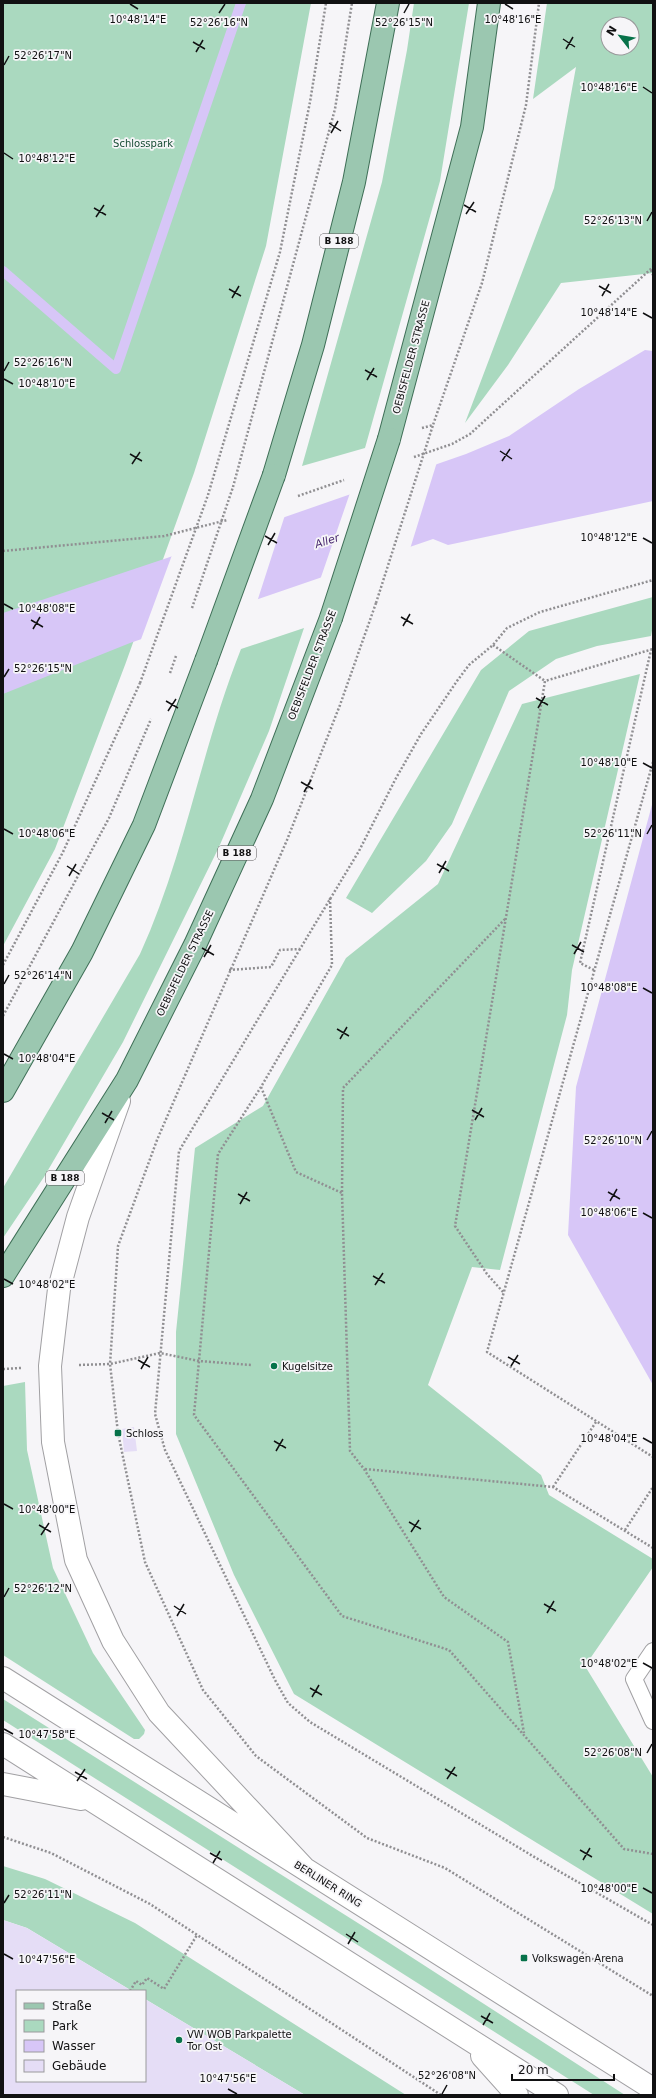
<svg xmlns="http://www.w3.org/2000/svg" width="656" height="2098" font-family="'DejaVu Sans',sans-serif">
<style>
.green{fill:#aad9bf;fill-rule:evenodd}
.water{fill:#d7c6f7}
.pier{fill:#f6f5f8}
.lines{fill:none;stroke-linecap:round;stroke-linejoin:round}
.stream{stroke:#d7c6f7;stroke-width:10}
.building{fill:#e5ddf6}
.lane-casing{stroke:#a1a0a3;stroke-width:18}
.secondary-casing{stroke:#a1a0a3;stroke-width:24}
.primary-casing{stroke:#3f6f57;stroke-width:24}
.path{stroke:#908f92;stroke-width:2.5;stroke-dasharray:2 2;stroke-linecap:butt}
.lane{stroke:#fff;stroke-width:16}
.secondary{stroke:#fff;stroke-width:22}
.primary{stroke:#9bc7b0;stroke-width:22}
.primary-bridge-casing{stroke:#3f6f57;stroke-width:24;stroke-linecap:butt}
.path-bridge{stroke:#908f92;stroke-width:2.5;stroke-dasharray:2 2;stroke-linecap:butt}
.primary-bridge{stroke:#9bc7b0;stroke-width:22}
.ticks{fill:none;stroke:#111112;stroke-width:1.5}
.poi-dot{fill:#07724a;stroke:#f6f5f8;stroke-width:1.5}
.labels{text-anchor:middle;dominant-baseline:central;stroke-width:3.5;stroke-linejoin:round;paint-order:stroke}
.shield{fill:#f6f5f8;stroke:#565557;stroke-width:1}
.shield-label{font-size:9px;font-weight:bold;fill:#111112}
.park-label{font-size:10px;fill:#164b33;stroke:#f6f5f8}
.street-label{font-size:10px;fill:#111112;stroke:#f6f5f8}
.poi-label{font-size:10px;fill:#111112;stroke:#f6f5f8;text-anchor:start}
.water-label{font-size:11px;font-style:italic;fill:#492a70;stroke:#f6f5f8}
.ticks-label{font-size:10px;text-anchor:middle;fill:#111112;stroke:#f6f5f8;stroke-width:3.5;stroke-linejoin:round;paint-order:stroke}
</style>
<rect width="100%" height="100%" fill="#f6f5f8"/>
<path class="green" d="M3 3H311L266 246 194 473 125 665 55 849 3 946Z
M414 3H469L440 181 365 448 302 466 382 182 407 50Z
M547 3H653V273L561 283 508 365 465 423 554 188 576 67 533 99ZM608 24H632V48H608Z
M653 597V625L651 636 597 646 556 659 509 691 452 824 426 861 372 913 346 898 481 670 529 631Z
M304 628 269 731 219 847 123 1042 44 1177 3 1238V1188L140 954C185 856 201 749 241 649Z
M640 674 572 970 567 1015 500 1270 472 1267 428 1385 541 1475 549 1495 653 1559V1567L585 1666 653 1777V1914L294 1694 234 1575 176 1434V1332L195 1148 263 1106 346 958 438 884 522 704Z
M25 1382 27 1450 53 1568 93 1653 145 1730 144 1734 139 1739H134L3 1655V1386Z
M3 1699 388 1942 625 2095H594L3 1720Z
M3 1866 45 1879 135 1923 406 2095H305L145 1999V1991H132L27 1928 3 1920Z"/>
<path class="water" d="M645 350 653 351V501L448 545 433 539 130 643 3 694V613L167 558 466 454 509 436 579 389Z
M653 801V1385L568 1235 576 1087Z"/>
<path class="pier" d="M437 462 410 549 320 580 350 493Z
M285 515 257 602 140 642 172 555Z"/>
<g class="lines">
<path class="stream" d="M3 271 116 369 241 3"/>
</g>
<path class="building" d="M134 1427 137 1451 124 1452 122 1429Z
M3 1920 27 1928 132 1991H17V2081H145V1999L305 2095H3Z"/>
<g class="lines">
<defs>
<path id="lane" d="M653 1651 634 1679 653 1721"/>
<path id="secondary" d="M119 1101 78 1217 59 1289 50 1366 53 1442 76 1560 113 1641 159 1713 303 1867
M3 1678 653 2089
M3 1744 557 2095
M3 1784 81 1799
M482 2056 517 2095"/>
<path id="primary" d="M389 439 472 127 489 3
M274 475 313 345 354 182 388 3
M3 1091 82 952 144 825 206 661
M3 1276 127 1080 195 945 262 799 331 618"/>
</defs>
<use href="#lane" class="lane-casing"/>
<use href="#secondary" class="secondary-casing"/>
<use href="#primary" class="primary-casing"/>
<path class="path" d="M651 270 653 275
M422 428 433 425 482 283 526 105 539 3
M414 457 452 444 470 434 653 267
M233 487 335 109 352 3
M208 495 280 252 310 102 326 3
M298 496 344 480
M3 551 164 536 227 520
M376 603 340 705 287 840 157 1140 118 1246 110 1364 118 1433 145 1562 203 1690 256 1756 367 1838 445 1868 653 1996
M493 645 545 681
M653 762 487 1352 653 1457
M330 898 332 965 261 1087 218 1154 194 1415 342 1616 449 1650 624 1849 653 1854
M505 919 343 1088 342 1193 350 1451 364 1469 444 1597 508 1642 524 1733
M300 949 179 1151 155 1414 165 1450 275 1680 288 1703 310 1722 536 1858 653 1925
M3 965 63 852 140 683
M229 970 271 967 280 950 300 949 359 851 395 780 421 734 457 681 469 665 493 645 507 628 540 612 653 580
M594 970 580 963 651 650
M3 1016 109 818 151 719
M261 1087 296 1172 342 1193
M503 1292 487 1274 455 1226 545 681 653 649
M79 1365 110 1364 160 1353 199 1361 251 1365
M3 1369 21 1368
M365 1469 553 1487 653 1548
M553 1487 596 1422
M625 1530 653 1487
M3 1837 51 1853 150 1904 441 2095
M130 1991 136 1981 142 1985 147 1978 164 1989 197 1935"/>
<use href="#lane" class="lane"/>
<use href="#secondary" class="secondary"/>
<use href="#primary" class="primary"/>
<defs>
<path id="primary-bridge" d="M331 618 389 439
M206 661 274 475"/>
</defs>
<use href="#primary-bridge" class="primary-bridge-casing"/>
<path class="path-bridge" d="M376 603 433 425
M192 608 233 487
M170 673 176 656
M140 683 208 495"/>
<use href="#primary-bridge" class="primary-bridge"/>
</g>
<path class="ticks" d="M130 4 138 9M505 4 513 9M219 13 225 4M404 13 409 4M563 39 575 47M193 42 205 49M566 49 573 37M196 52 203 40M4 65 9 56M643 87 652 93M329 123 341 131M331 133 338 121M4 153 13 159M464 205 476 212M94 208 106 215M466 214 474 202M96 217 104 205M647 221 652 212M599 286 611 293M229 289 241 296M602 296 609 284M232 298 239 286M643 313 652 318M365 370 377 377M4 371 9 362M4 379 13 384M367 380 374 368M500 451 512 459M130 454 142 461M502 461 510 449M132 464 140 452M265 536 277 543M643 538 652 543M268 545 275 533M4 604 13 609M401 617 413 624M31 620 43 627M403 626 410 614M33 629 40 617M4 677 9 669M536 698 548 705M166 701 178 708M538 708 545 696M168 711 176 699M643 763 652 768M301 782 313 789M304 792 311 780M4 829 13 834M647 834 652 825M437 864 449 871M67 866 79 874M439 873 446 861M69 876 76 864M572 945 584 952M202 948 214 955M574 954 581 942M204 957 211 945M4 984 9 975M643 988 652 993M337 1029 349 1036M340 1039 347 1027M4 1054 13 1059M472 1110 484 1117M102 1113 114 1120M475 1120 482 1108M105 1123 112 1111M647 1140 652 1131M608 1192 620 1199M238 1194 250 1201M610 1201 617 1189M240 1204 247 1192M643 1213 652 1218M373 1276 385 1283M4 1279 13 1284M375 1285 383 1273M508 1357 520 1364M138 1360 150 1367M511 1366 518 1355M141 1369 148 1357M643 1438 652 1443M274 1441 286 1448M276 1451 283 1439M4 1504 13 1509M409 1522 421 1529M39 1525 51 1532M411 1532 419 1520M41 1535 49 1523M4 1597 9 1588M544 1604 556 1611M174 1606 186 1614M547 1613 554 1601M177 1616 184 1604M643 1663 652 1668M310 1688 322 1695M312 1697 319 1685M4 1729 13 1734M647 1753 652 1744M445 1769 457 1776M75 1772 87 1779M447 1779 455 1767M77 1781 85 1769M580 1850 592 1857M210 1853 222 1860M583 1860 590 1848M213 1863 220 1851M643 1888 652 1893M4 1903 9 1895M346 1934 358 1942M348 1944 355 1932M4 1954 13 1959M481 2016 493 2023M483 2025 490 2013M228 2089 237 2094M442 2094 447 2085"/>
<g class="poi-dot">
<circle cx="274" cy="1366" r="4"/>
<rect x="114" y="1429" width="8" height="8" rx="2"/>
<rect x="520" y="1954" width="8" height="8" rx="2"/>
<circle cx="179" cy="2040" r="4"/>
</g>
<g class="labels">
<g class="shield">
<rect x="320" y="234" width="38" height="14" rx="3"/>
<rect x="218" y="846" width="38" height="14" rx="3"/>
<rect x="46" y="1171" width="38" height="14" rx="3"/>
</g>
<g class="shield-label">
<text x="339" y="241">B 188</text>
<text x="237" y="853">B 188</text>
<text x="65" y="1178">B 188</text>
</g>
<g class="park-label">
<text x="143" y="143">Schlosspark</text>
</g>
<g class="street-label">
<text transform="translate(411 357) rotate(-75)">OEBISFELDER STRASSE</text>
<text transform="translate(312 665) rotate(-69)">OEBISFELDER STRASSE</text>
<text transform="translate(185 963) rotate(-64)">OEBISFELDER STRASSE</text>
<text transform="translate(328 1884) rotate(32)">BERLINER RING</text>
</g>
<g class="poi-label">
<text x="282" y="1366">Kugelsitze</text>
<text x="126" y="1433">Schloss</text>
<text x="532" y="1958">Volkswagen Arena</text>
<text x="187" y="2034">VW WOB Parkpalette<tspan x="187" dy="12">Tor Ost</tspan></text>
</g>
<g class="water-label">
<text transform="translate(327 541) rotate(-18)">Aller</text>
</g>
</g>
<g class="ticks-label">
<text x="138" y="23">10°48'14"E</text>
<text x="513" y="23">10°48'16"E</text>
<text x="219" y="26">52°26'16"N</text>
<text x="404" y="26">52°26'15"N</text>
<text x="43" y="59">52°26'17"N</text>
<text x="609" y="91">10°48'16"E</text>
<text x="47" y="162">10°48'12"E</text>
<text x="613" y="224">52°26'13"N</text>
<text x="609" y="316">10°48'14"E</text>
<text x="43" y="366">52°26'16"N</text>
<text x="47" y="387">10°48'10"E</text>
<text x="609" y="541">10°48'12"E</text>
<text x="47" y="612">10°48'08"E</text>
<text x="43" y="672">52°26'15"N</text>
<text x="609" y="766">10°48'10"E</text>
<text x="613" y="837">52°26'11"N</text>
<text x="47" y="837">10°48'06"E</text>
<text x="43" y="979">52°26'14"N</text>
<text x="609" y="991">10°48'08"E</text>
<text x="47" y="1062">10°48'04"E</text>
<text x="613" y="1144">52°26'10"N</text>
<text x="609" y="1216">10°48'06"E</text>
<text x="47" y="1288">10°48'02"E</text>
<text x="609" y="1442">10°48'04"E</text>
<text x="47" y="1513">10°48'00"E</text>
<text x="43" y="1592">52°26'12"N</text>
<text x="609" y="1667">10°48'02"E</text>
<text x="47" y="1738">10°47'58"E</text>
<text x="613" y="1756">52°26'08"N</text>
<text x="609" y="1892">10°48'00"E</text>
<text x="43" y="1898">52°26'11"N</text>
<text x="47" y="1963">10°47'56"E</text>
<text x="447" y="2079">52°26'08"N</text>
<text x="228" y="2082">10°47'56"E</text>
</g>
<rect width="656" height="2098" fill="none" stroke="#111112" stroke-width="8"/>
<rect x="16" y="1990" width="130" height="92" fill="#f6f5f8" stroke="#9a9a9c"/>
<rect x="24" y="2003" width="20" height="6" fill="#9bc7b0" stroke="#9a9a9c"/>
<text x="52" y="2010" font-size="12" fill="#111112">Straße</text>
<rect x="24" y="2020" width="20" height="12" fill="#aad9bf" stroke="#9a9a9c"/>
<text x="52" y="2030" font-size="12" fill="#111112">Park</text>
<rect x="24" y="2040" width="20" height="12" fill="#d7c6f7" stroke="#9a9a9c"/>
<text x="52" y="2050" font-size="12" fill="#111112">Wasser</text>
<rect x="24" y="2060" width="20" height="12" fill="#e5ddf6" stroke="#9a9a9c"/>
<text x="52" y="2070" font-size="12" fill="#111112">Gebäude</text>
<g transform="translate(620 36) rotate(301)"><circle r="19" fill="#f6f5f8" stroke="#9a9a9c"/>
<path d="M0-3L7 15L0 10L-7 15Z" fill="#07724a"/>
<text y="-6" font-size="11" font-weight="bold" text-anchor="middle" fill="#111112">N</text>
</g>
<path d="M512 2074v6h102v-6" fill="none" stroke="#111112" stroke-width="2"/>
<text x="518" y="2074" font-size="12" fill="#111112" stroke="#f6f5f8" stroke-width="3" paint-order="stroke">20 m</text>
</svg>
